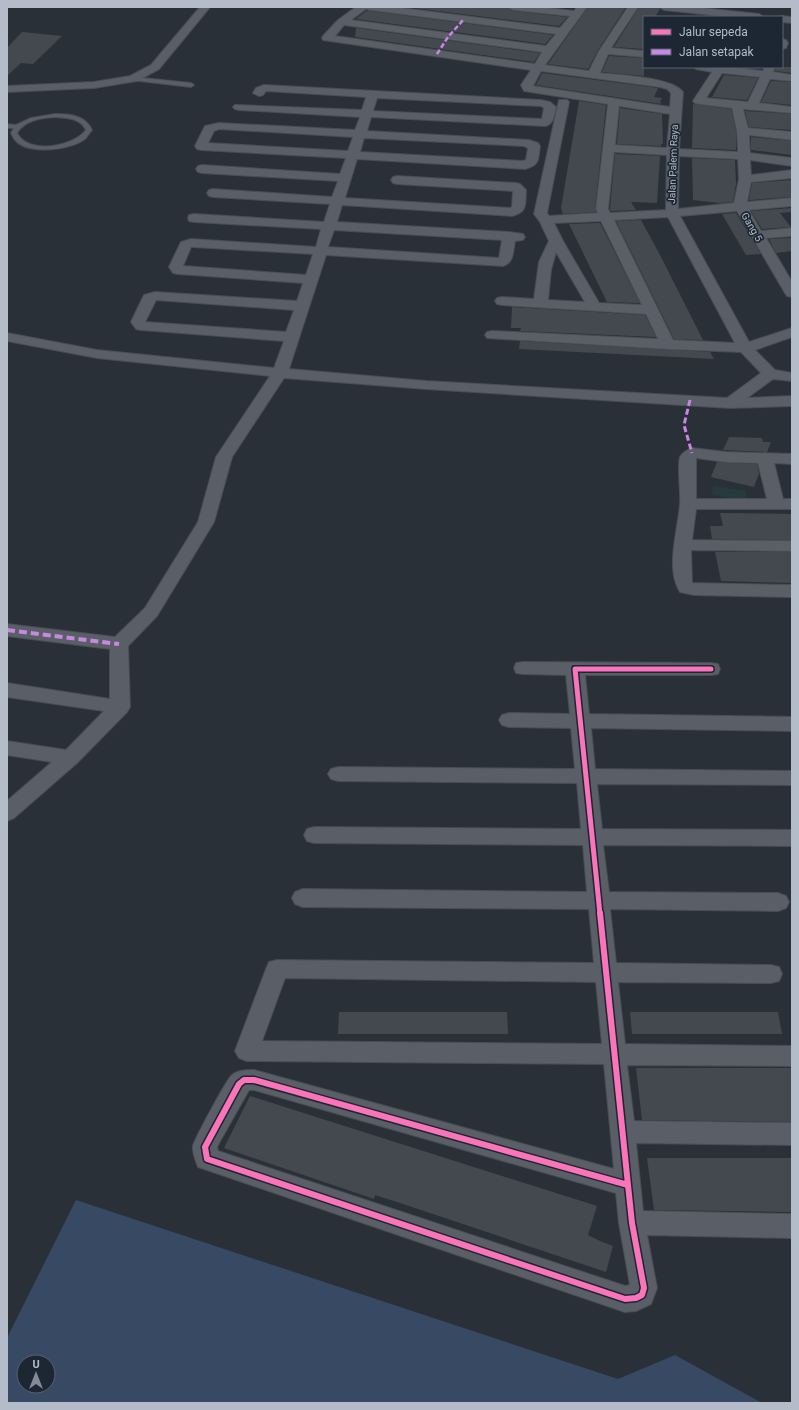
<svg xmlns="http://www.w3.org/2000/svg" width="799" height="1410" font-family="Roboto,sans-serif">
<style>
.green{fill:#273a3e}
.water{fill:#384963;fill-rule:evenodd}
.building{fill:#444950}
.lines{fill:none;stroke-linecap:round;stroke-linejoin:round}
.service-casing{stroke:#484c53;stroke-width:2}
.minor-casing{stroke:#484c53;stroke-width:2}
.service{fill:#5a5e66;fill-rule:evenodd}
.minor{fill:#5a5e66;fill-rule:evenodd}
.quiet-far2{stroke:#c787e3;stroke-width:2.5;stroke-dasharray:5 2.5;stroke-linecap:butt}
.quiet-far1{stroke:#c787e3;stroke-width:3;stroke-dasharray:6 3;stroke-linecap:butt}
.quiet{stroke:#c787e3;stroke-width:4;stroke-dasharray:8 4;stroke-linecap:butt}
.cycleway-far1-casing{stroke:#1d2633;stroke-width:8}
.cycleway-casing{stroke:#1d2633;stroke-width:9}
.cycleway-far1{stroke:#fb73b8;stroke-width:5}
.cycleway{stroke:#fb73b8;stroke-width:6}
.labels{text-anchor:middle;dominant-baseline:central;stroke-width:3.5;stroke-linejoin:round;paint-order:stroke}
.far-street-label{font-size:10px;fill:#b4bcc9;stroke:#1d2633}
</style>
<rect width="100%" height="100%" fill="#2a3038"/>
<path class="green" d="M713 486 746 491 745 500 712 495Z"/>
<path class="water" d="M76 1200 618 1379 675 1355 762 1403H7V1338ZM24 1362H48V1386H24Z"/>
<path class="building" d="M406 7H507L513 11 567 17 559 26Z
M588 7H626L598 50 588 69 548 64Z
M639 7H658L660 9 655 17H644V49L614 47Z
M366 11H370L553 35 545 44 356 19Z
M356 28 540 53 534 62 355 37Z
M22 32 62 36 33 64 21 63 7 76V48Z
M609 56 644 58V76L602 72Z
M776 67H792V73L775 71Z
M542 73 658 88 654 97 662 98 660 102 662 104 536 85Z
M724 75 758 78 747 100 712 97Z
M771 81 792 82V105L761 102Z
M579 101 606 105 595 209 596 212 563 214 561 208Z
M693 104 731 109 736 131V150L692 148Z
M620 108 662 114 663 144H661V146L617 144Z
M745 111 792 114V130L749 127Z
M751 137 792 141V155L751 150Z
M615 154 660 156 657 203 631 202 636 210 611 211 610 209Z
M692 158 735 160 736 184 733 202 719 203 693 200Z
M792 180V197L749 200 752 183Z
M792 208V212L780 213 791 227 762 229 751 211Z
M736 213 761 254 746 255 722 214Z
M641 220 660 255 703 340 674 339 616 221Z
M600 223 640 303 607 302 569 224Z
M792 238V251L776 253 769 239Z
M512 307 645 315 656 337 520 331 521 328H511Z
M520 341 710 352 714 359 519 349Z
M729 437 762 438 763 442H771L767 452 723 450Z
M717 462 757 464 759 473 754 487 711 477Z
M720 513 792 514V540L712 539 710 526H723Z
M715 552H792V583L721 581Z
M339 1012H507L508 1034H338Z
M630 1012H778L782 1034H632Z
M636 1068H792V1122L642 1120Z
M250 1096 597 1206 588 1235 600 1241 613 1246 606 1272 403 1204 375 1195 374 1199 224 1148Z
M647 1158H792V1212L654 1210Z"/>
<g class="lines">
<defs>
<path id="service" d="M133 77 191 83 194 85 191 87 131 80 130 79Z
M55 114C70 114 85 115 92 130 90 132 88 135 86 138 73 150 29 155 16 141 14 139 12 135 11 133L14 128H7V124L16 125 31 118ZM55 117C68 118 80 118 86 130 73 147 28 155 17 133 25 120 41 118 55 117Z"/>
<path id="minor" d="M200 7H210L159 69 137 81 94 88 7 92V86L94 82 130 76 151 65Z
M356 7H394L560 28 570 16 513 10 508 7H541L574 11 577 7H587L545 65 589 71 599 51 628 7H638L611 48 644 51V57L608 54 600 73C619 75 672 77 683 92L679 149 738 152 737 131 732 108 699 104 695 103 693 101 712 72 696 69 695 67H727L763 71 765 67H775L773 72 792 75V81L770 79 759 103 792 107V113L743 109 748 128 792 132V140L749 135 750 153 792 158V166L750 160 751 175 792 170V178L751 182 747 202 792 198V206L749 210 761 231 792 228V236L766 238 792 282V297L787 296 785 293 737 211 680 216 749 342 792 328V337L755 350 775 370 792 373V381L773 379 747 398 792 396V406L730 408 426 389 284 378 232 457 214 522 157 616 128 646 130 707 127 712 77 763 14 818 7 821V801L52 762 7 755V741L66 750 104 711 7 697V683L110 699V649L7 636V624L115 637 145 608 198 522 216 457 270 376 97 358 7 341V333L97 350 274 368 284 341 141 330 136 329 131 322 144 295 155 292 297 301 303 283 178 274 173 273 169 267 181 242 191 239 316 247 321 229 194 222 189 221 188 218 189 215 194 214 324 222 330 204 213 197 209 196 207 193 209 190 213 189 332 197 338 181 202 173 198 172 196 169 198 166 202 165 340 174 346 158 201 150 197 149 195 146 205 126 219 123 355 130 360 117 239 110 235 109 233 107 235 105 362 110 366 97 266 91 263 95 259 96 253 93 256 88 264 85 541 100 550 102 556 107C554 115 554 124 545 126L371 117 367 131 529 140 538 143 540 146C538 160 540 165 525 169L357 159 345 198 510 208 512 207 513 191 397 184 393 183 391 180 393 177 397 176 516 183 520 184 526 190C525 204 528 212 512 216L342 205 337 222 509 232 523 234 525 237 523 240 515 241C513 251 514 263 503 266L326 255 289 369 426 381 727 398 761 373 741 352 668 349 487 338 485 335 487 332 492 331 658 339 646 314 502 305 497 304 495 301 497 298 502 297 534 299 539 262 549 241 540 222 534 214 559 100H567L569 102 547 213 549 216 598 213 596 209 608 104 524 91 521 85 531 70 323 40 322 38 323 36 338 20ZM366 9 370 10 556 34 546 46 351 20ZM344 25 542 52 535 64 335 36ZM541 71 660 87 667 89 671 93 670 107 533 86ZM722 73 760 77 748 102 706 98ZM377 98 541 106 544 108 542 119 373 111ZM619 106 670 114 667 148 615 145ZM219 129 353 137 348 151 208 143 214 131ZM364 138 524 146 528 148 526 160 523 161 360 152ZM614 152 667 155 666 210 610 213 608 209ZM679 156 738 159 739 179 734 203 678 209ZM668 217 735 343 673 340 614 220ZM601 221 642 305 599 303 563 241 554 223ZM334 230 502 240 499 258 328 247ZM191 247H193L313 254 306 275 183 266ZM556 252 585 302 548 300 551 270ZM156 300 294 310 286 332 145 322Z
M659 7H693L759 14 764 17H730L664 10Z
M782 16 792 17V23L782 22V17H778Z
M782 39 786 40 788 43 786 48 782 49Z
M692 448 726 452 792 454V464L774 463 783 499H792V509H696L692 540 792 541V551L691 550 692 583 792 585V597L694 595 680 592C665 569 678 530 680 504 681 493 677 466 680 457 683 452 687 450 692 448ZM696 458 726 462 758 463 767 499H696Z
M523 662 711 663 718 664 720 669 718 674 711 675H585L589 714 792 717V731L591 728 595 769 792 771V785L597 784 602 829 792 830V846L603 845 609 892 778 893 786 896 789 902 786 908 778 911 610 909 616 963 771 965 779 967 782 974 779 981 771 983 618 982 625 1044 792 1046V1066L627 1065 634 1121 792 1123V1145L636 1143 643 1211 792 1214V1238L647 1235 657 1288 651 1304 636 1311 625 1312 207 1170 198 1167C196 1161 192 1153 193 1146 195 1138 225 1083 231 1076 237 1070 246 1070 254 1070L614 1169 604 1064 247 1061 239 1058 235 1051 266 969 269 962 277 960 594 963 589 909 303 907 295 904 292 898 295 892 303 889 587 892 583 845 314 843 307 841 304 835 307 829 314 827 581 829 577 783 338 781 331 779 328 774 331 769 338 767 575 769 571 728 509 727 502 725 499 720 502 715 509 713 570 714 566 675 523 674 516 673 514 668 516 663ZM285 978 596 982 602 1044 262 1041ZM249 1090H254L616 1193 619 1223 630 1285 625 1286 218 1151 217 1147 219 1143Z"/>
</defs>
<use href="#service" class="service-casing"/>
<use href="#minor" class="minor-casing"/>
<use href="#service" class="service"/>
<use href="#minor" class="minor"/>
<path class="quiet-far2" d="M437 54 448 37 464 19"/>
<path class="quiet-far1" d="M690 400 684 425 692 453"/>
<path class="quiet" d="M7 630 119 644"/>
<defs>
<path id="cycleway-far1" d="M600 914 575 669H711"/>
<path id="cycleway" d="M600 913 628 1185
M244 1080H254L628 1185 632 1223 644 1288 642 1295 636 1298 625 1299 207 1159 205 1147 239 1084Z"/>
</defs>
<use href="#cycleway-far1" class="cycleway-far1-casing"/>
<use href="#cycleway" class="cycleway-casing"/>
<use href="#cycleway-far1" class="cycleway-far1"/>
<use href="#cycleway" class="cycleway"/>
</g>
<g class="labels">
<g class="far-street-label">
<text transform="translate(673 164) rotate(-88)">Jalan Palem Raya</text>
<text transform="translate(752 227) rotate(60)">Gang 5</text>
</g>
</g>
<rect width="799" height="1410" fill="none" stroke="#b4bcc9" stroke-width="16"/>
<rect x="643" y="16" width="140" height="52" fill="#1d2633" stroke="#59626f"/>
<rect x="651" y="29" width="20" height="6" fill="#fb73b8" stroke="#59626f"/>
<text x="679" y="36" font-size="12" fill="#b4bcc9">Jalur sepeda</text>
<rect x="651" y="49" width="20" height="6" fill="#c787e3" stroke="#59626f"/>
<text x="679" y="56" font-size="12" fill="#b4bcc9">Jalan setapak</text>
<g transform="translate(36 1374)"><circle r="19" fill="#1d2633" stroke="#59626f"/>
<path d="M0-3L7 15L0 10L-7 15Z" fill="#848b96"/>
<text y="-6" font-size="11" font-weight="bold" text-anchor="middle" fill="#b4bcc9">U</text>
</g>
</svg>
